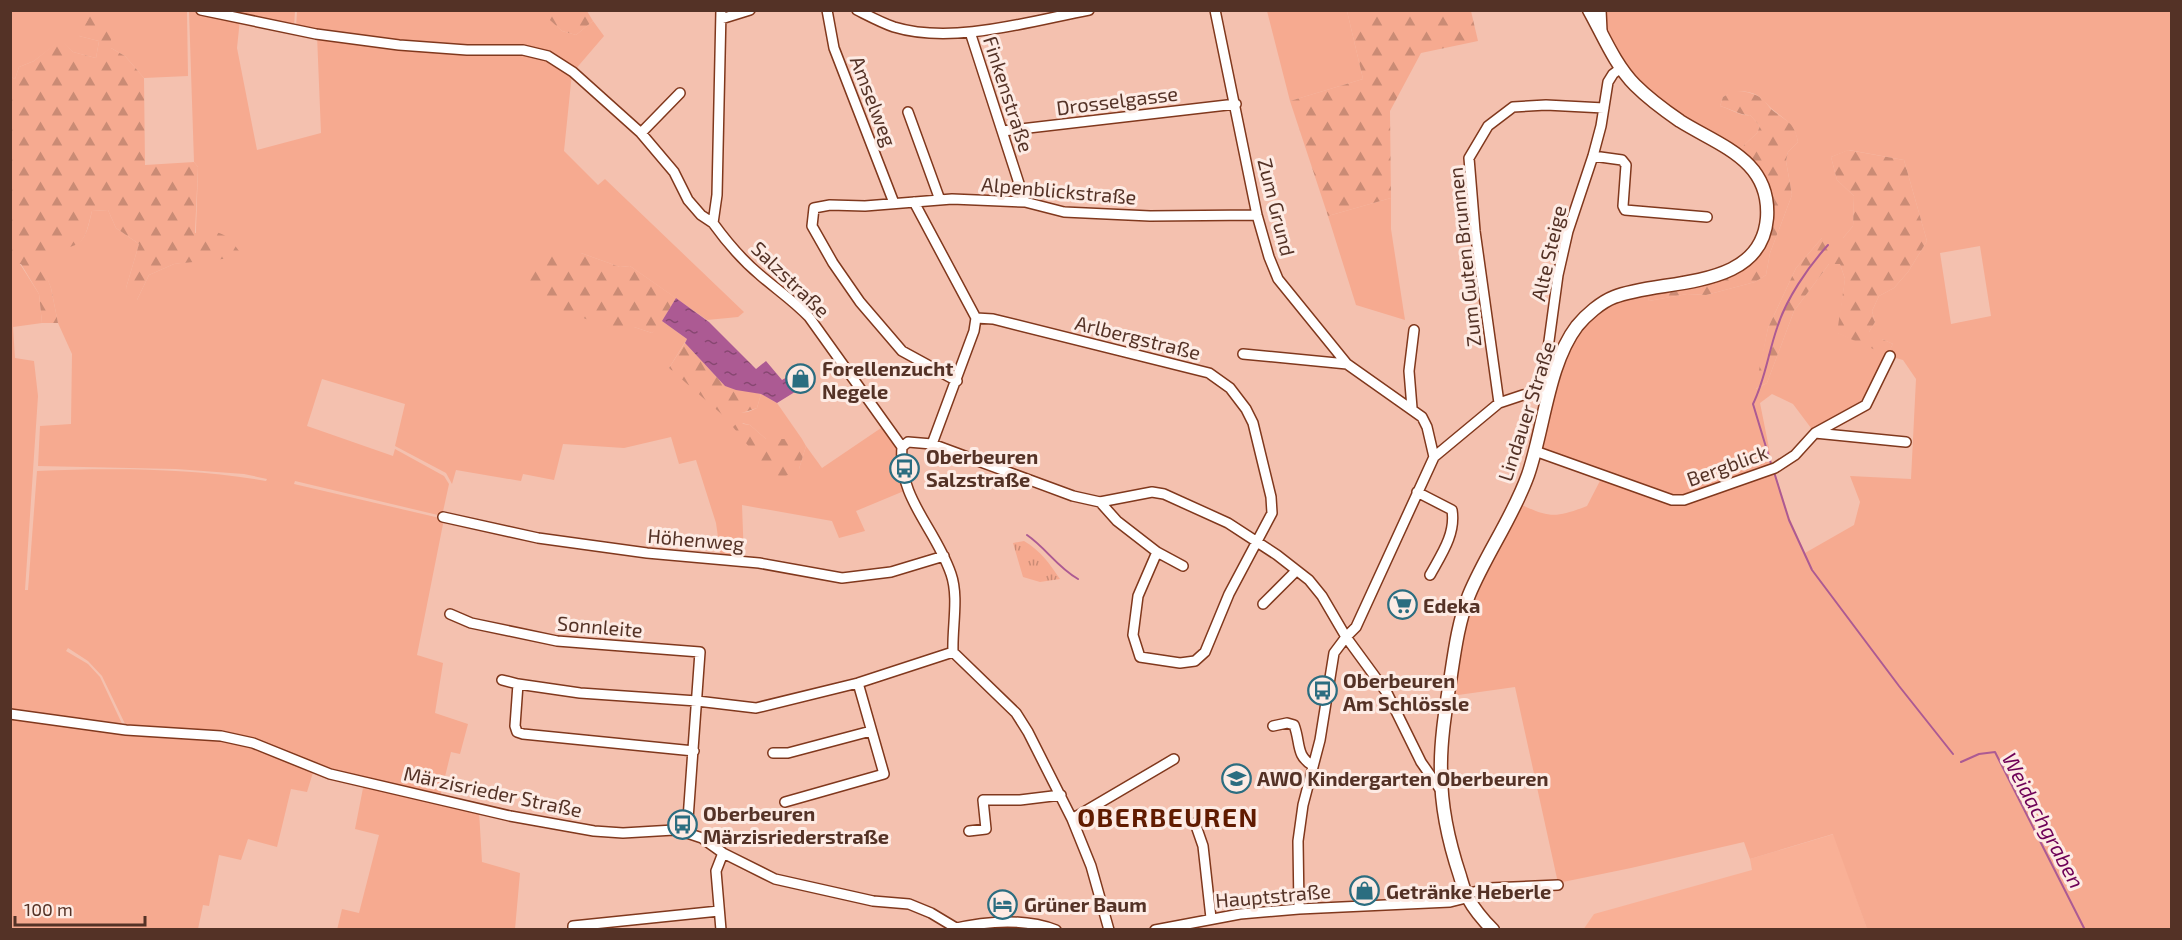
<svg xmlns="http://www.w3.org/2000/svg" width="2182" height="940" font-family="'Exo 2',sans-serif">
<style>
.built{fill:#f9b096}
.grass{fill:#f6aa90;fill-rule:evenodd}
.forest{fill:url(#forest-firs)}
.park{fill:url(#park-tufts)}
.water{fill:url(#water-ripples)}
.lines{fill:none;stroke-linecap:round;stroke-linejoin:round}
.stream{stroke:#ac5a93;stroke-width:2}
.minor-casing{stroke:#80381d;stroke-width:12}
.secondary-casing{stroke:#80381d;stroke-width:15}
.minor{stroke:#fff;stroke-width:9}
.secondary{stroke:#fff;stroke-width:12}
.labels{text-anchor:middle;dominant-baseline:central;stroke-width:6;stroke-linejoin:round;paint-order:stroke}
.street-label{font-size:20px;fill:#543226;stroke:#fdebe4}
.poi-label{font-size:20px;font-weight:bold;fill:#543226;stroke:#fdebe4;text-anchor:start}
.water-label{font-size:21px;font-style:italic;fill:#6e0057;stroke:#fdebe4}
.district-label{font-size:26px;font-weight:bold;letter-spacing:1.5px;fill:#601b00;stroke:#fdebe4}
</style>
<defs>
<pattern id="forest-firs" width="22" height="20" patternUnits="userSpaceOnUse" patternTransform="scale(1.5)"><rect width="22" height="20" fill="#f6aa90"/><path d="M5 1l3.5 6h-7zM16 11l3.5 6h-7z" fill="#ca8b75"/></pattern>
<pattern id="park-tufts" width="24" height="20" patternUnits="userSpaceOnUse" patternTransform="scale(1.5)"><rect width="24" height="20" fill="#f6aa90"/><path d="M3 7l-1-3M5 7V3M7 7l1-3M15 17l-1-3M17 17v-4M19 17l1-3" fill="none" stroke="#ca8b75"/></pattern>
<pattern id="water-ripples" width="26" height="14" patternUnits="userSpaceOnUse" patternTransform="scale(1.5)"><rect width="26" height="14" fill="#ac5a93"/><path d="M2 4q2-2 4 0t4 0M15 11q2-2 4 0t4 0" fill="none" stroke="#874771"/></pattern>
</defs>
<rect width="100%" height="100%" fill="#f4c1af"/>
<path class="built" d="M1834 834 1867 929 1583 930 1594 914 1752 870 1750 859Z"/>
<path class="grass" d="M540 10 562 31 576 35 593 21 604 36 574 71 549 55 426 47 296 28 297 11Z
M10 11H187L188 76 144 78 125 56 111 48V21L79 36 99 41 96 58 73 52 61 40 34 61 19 67 15 79 11 77Z
M189 11 240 19 237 48 257 150 321 133 317 35 536 53 572 73 564 151 598 185 605 179 744 312 738 317 707 320 630 266 620 267 581 253 608 327H634L652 333 662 321 687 339 669 368 738 413 748 412 757 408 761 394 777 403 802 439H766L750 425 742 423 799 469 806 446 822 468 884 426 900 448 904 491 856 511 865 531 839 538 832 521 742 505 744 560 721 558 716 523 696 460 679 464 671 437 624 448 563 444 554 480 523 474 521 481 456 470 452 484 446 473 395 446 405 404 322 379 307 426 393 456 395 449 444 476 449 484 442 516 295 481 294 484 444 519 417 655 443 663 435 713 468 724 460 754 451 752 440 797 330 772 252 742 127 728 102 676 88 661 68 648 66 651 88 664 100 677 124 728 11 713V264H20L39 294 42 323 13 327 15 358 34 361 38 396 25 590H28L37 471C113 468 191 468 266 481L267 479 244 474 176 469 38 466 40 426 71 424 72 354 58 323 51 288 41 263 52 249C84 246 85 241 92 211L108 210 116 228 139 244 126 288 137 300 149 275 174 264 195 261 198 167 194 162Z
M209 11H295L294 27Z
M1267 11H1347L1363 79 1290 101Z
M1604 11H2171V929H1867L1833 834 1750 859 1744 842 1631 868 1558 883 1515 687 1451 696 1466 613 1472 596 1520 504C1549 518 1556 518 1587 506L1602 477 1671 501 1684 502 1774 470 1790 519 1805 553 1854 525 1860 502 1850 476 1911 479 1916 379 1903 360 1889 356 1865 404 1814 432 1793 404 1772 394 1760 403 1773 468 1684 499 1672 498 1539 451C1551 399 1559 329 1611 302 1622 296 1636 295 1647 293L1649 301 1687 294 1706 295 1755 282 1766 275 1770 253 1792 195 1786 161 1788 152 1798 142C1795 124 1785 120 1772 109 1768 106 1766 102 1762 99 1751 89 1735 90 1723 97L1720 106C1729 108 1741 117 1750 115L1760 126 1757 133 1740 149C1692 123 1647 102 1618 53 1608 36 1605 31 1604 11ZM1849 150 1904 160 1927 241 1908 272 1894 288 1879 296 1872 311 1875 322 1869 332V340L1882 339 1893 344 1887 354 1838 333 1845 279 1840 264H1829L1794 311 1767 383 1756 389 1768 328 1796 268 1822 238H1843L1853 226 1854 196 1837 180 1831 157ZM1980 246 1991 316 1951 324 1940 253Z
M1391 198V229L1405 320 1356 305 1328 216Z
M11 716 221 738 252 745 314 769 307 792 291 789 277 847 248 839 241 860 219 855 209 906 203 905 198 929 11 930Z
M364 783 479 811 482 862 520 873 515 929 337 930 342 909 359 913 379 835 355 829Z"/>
<path class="forest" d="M100 11 111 20V48L125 56 144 78 145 165 194 162 198 167 195 233C218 230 225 231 239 251L232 258 174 264 149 275 137 300 131 302 126 288 139 244 116 228 108 210 92 211C84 241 86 246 52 250L42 263 51 288 58 323H42L39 294 21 264H11V77L15 79 19 67 34 61 61 39 73 52 96 58 99 41 79 36 91 14Z
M540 11H587L593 21 576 35 562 31Z
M1347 11H1471L1478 41 1421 53 1390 111 1391 198 1328 216 1290 101 1363 79Z
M1733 91C1742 91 1753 92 1761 98 1765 100 1768 106 1771 109 1785 121 1795 121 1798 142L1788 152 1786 161 1792 195 1770 253 1766 275 1755 282 1706 295 1687 294 1649 301 1647 293 1710 281 1767 236 1759 170 1740 149 1757 133 1760 126 1750 115C1742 116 1729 108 1720 106L1723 97Z
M1848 150 1904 160 1927 241 1908 272 1894 288 1879 296 1872 311 1875 322 1869 332V339H1882L1893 344 1887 355 1837 333 1845 279 1840 264H1829L1794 311 1767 383 1755 389 1768 328 1796 268 1822 238H1843L1853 226 1854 196 1837 180 1831 157Z
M555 249 562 259 581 253 620 267 630 266 676 298 658 328 652 333 634 327H608L537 301 523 272Z
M685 343 725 386 761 394 757 408 726 418 669 368Z
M737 423 750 425 766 439H802L806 446 799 469 784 477 771 474 733 427Z"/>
<path class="park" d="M1024 541C1041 551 1049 563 1060 579L1040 582 1023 577 1013 543Z"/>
<path class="water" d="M676 298 709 322 756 369 766 361 782 380 803 368 811 382 777 403 761 394 736 390 725 386 685 343 687 339 662 321Z"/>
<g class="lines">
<path class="stream" d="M1772 467 1753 404C1765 380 1768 354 1777 328 1786 299 1808 267 1828 245
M1774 472 1789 520 1812 570 1899 686 1953 754
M1027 535C1046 548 1057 567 1078 579
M1961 762 1979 754 1995 752 2085 930"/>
<defs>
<path id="minor" d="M201 10 316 34 399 45 467 50H523L548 56 573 72 641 133 674 172 688 200 701 215 713 223
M721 10 717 195 713 223C726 241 742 260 760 275 776 289 794 301 809 317L902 447C898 499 935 527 951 574 959 597 952 627 953 652L1016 713 1028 732 1072 819 1091 866 1109 930
M827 10 834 48 894 203
M857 10C869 16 882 23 894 27 953 45 1031 21 1089 10
M1215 10 1257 215 1269 257 1278 279 1347 364 1422 417 1427 427 1434 457
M1601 10 1602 31
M721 19 750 10
M970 32 1025 202
M908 112 940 200
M1003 131 1236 104
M641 133 680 93
M1593 156 1622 160 1626 165 1623 206 1625 210 1707 217
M914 202 976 318 974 331 932 444
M976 318 993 319 1209 373 1230 388 1246 409 1253 423 1271 497 1272 513 1229 594 1205 652 1195 661 1180 663 1140 657 1133 635 1138 596 1157 552 1117 521 1100 502
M1243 354 1347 364
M957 381 902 351 860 302 833 263 812 226 814 208 830 205 865 206 952 199 1025 202 1064 212 1150 216 1257 215
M1549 395 1543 385 1558 275 1568 231 1593 156 1601 126 1608 82 1613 74 1621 68
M1499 403 1475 231 1469 158 1488 126 1513 107 1546 105 1604 108
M1412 408 1409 371 1414 330
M1815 433 1906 442
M902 447 908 442 932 444 1073 496 1100 502 1152 492 1164 494 1228 523 1277 555 1309 580 1322 596 1346 637 1387 693 1421 762 1442 792
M1535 451 1672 500H1684L1775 468 1795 455 1815 433 1866 405 1890 356
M1417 492 1452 510C1456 534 1441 555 1430 575
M443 517 538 538 647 553 759 563 842 578 891 572 944 556
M1157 552 1183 566
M1263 604 1296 571
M450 614 471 623 557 641 700 652 687 833
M502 680 518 684
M10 714 126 730 221 736 253 743 330 774 510 816 594 831 623 833 674 830 687 833 702 838 723 853 775 879 873 901 909 904 931 913 956 928
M1273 726 1287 723 1294 725C1301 743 1295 755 1313 766
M694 751 523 734 517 732 515 726 518 684 580 693 697 701 756 708 858 683 953 652
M773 753H788L871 731
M785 802 884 774 858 683
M1072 819 1174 759
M1195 823 1203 846 1211 918
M969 831 986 829 983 800H1020L1061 795
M1299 909 1298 841 1303 805 1320 740 1334 653 1346 637 1356 627 1434 457 1499 403 1523 395 1540 392 1549 395
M952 929C986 921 1024 918 1056 930
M573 930V926L719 911
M721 930 716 871 723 853
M1155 930 1240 914 1299 909 1450 902 1462 899 1470 893 1489 888 1558 885"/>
<path id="secondary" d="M1493 930C1484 921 1474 909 1468 898 1464 891 1462 883 1460 876 1449 843 1441 808 1441 773 1440 741 1446 707 1451 675 1455 648 1459 620 1469 595 1486 554 1513 517 1528 475 1544 429 1548 364 1577 326 1586 315 1601 302 1614 297 1662 278 1761 292 1767 218 1771 160 1720 146 1680 121 1664 110 1649 99 1635 85 1615 65 1603 35 1589 10"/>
</defs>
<use href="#minor" class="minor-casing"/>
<use href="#secondary" class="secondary-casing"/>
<use href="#minor" class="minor"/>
<use href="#secondary" class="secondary"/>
</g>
<defs>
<symbol id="shop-ring" viewBox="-11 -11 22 22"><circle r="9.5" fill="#fdebe4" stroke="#2b6d80" stroke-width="1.5"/><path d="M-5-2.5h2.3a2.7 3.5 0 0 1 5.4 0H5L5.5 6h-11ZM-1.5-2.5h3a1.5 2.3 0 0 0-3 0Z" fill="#2b6d80"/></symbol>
<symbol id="bus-ring" viewBox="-11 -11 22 22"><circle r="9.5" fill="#fdebe4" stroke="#2b6d80" stroke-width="1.5"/><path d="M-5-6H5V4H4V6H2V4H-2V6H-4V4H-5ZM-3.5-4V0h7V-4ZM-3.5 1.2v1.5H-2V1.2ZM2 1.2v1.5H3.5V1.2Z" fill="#2b6d80"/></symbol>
<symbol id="supermarket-ring" viewBox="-11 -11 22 22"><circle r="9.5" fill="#fdebe4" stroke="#2b6d80" stroke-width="1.5"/><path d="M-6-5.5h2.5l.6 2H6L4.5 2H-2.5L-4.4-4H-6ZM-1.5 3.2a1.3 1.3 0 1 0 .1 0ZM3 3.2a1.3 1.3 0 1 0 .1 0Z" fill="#2b6d80"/></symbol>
<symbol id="school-ring" viewBox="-11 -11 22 22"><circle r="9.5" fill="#fdebe4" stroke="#2b6d80" stroke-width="1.5"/><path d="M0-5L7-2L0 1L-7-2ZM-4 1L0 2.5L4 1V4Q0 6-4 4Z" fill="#2b6d80"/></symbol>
<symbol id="hotel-ring" viewBox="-11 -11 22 22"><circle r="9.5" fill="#fdebe4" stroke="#2b6d80" stroke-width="1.5"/><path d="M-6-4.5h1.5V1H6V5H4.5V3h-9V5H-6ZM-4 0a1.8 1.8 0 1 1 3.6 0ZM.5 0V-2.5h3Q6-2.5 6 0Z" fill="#2b6d80"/></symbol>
</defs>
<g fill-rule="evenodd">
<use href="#shop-ring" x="784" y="362" width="33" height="33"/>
<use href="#bus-ring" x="888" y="452" width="33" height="33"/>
<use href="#supermarket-ring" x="1386" y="588" width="33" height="33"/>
<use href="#bus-ring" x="1306" y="674" width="33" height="33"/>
<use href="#school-ring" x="1220" y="762" width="33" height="33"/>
<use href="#bus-ring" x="666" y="808" width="33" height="33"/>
<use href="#shop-ring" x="1348" y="874" width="33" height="33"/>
<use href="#hotel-ring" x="986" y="888" width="33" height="33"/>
</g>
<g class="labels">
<g class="street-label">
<text transform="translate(1009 94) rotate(72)">Finkenstraße</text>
<text transform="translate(1117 100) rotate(-7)">Drosselgasse</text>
<text transform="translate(874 101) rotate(69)">Amselweg</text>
<text transform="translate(1059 190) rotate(5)">Alpenblickstraße</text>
<text transform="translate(1277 207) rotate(76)">Zum Grund</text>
<text transform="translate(1548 253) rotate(-77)">Alte Steige</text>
<text transform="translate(1464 257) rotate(-96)">Zum Guten Brunnen</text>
<text transform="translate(791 279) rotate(44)">Salzstraße</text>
<text transform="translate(1138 337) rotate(14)">Arlbergstraße</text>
<text transform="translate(1526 411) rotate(-72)">Lindauer Straße</text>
<text transform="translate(1727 465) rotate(-20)">Bergblick</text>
<text transform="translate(696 539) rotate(5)">Höhenweg</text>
<text transform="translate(600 626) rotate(5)">Sonnleite</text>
<text transform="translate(493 791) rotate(12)">Märzisrieder Straße</text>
<text transform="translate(1273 895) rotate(-5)">Hauptstraße</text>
</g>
<g class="poi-label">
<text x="822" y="368">Forellenzucht<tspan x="822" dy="23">Negele</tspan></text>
<text x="926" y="456">Oberbeuren<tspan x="926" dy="23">Salzstraße</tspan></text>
<text x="1423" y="605">Edeka</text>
<text x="1343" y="680">Oberbeuren<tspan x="1343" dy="23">Am Schlössle</tspan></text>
<text x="1257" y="778">AWO Kindergarten Oberbeuren</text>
<text x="703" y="813">Oberbeuren<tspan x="703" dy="23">Märzisriederstraße</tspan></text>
<text x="1386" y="891">Getränke Heberle</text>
<text x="1024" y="904">Grüner Baum</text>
</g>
<g class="water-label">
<text transform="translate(2044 820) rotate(62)">Weidachgraben</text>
</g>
<g class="district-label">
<text x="1168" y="816">OBERBEUREN</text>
</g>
</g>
<rect width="2182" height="940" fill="none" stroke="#543226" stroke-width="24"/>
<path d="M15 916v9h130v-9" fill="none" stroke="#543226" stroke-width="3"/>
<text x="24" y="916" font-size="18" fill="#543226" stroke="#fdebe4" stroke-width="4.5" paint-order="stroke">100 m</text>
</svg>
